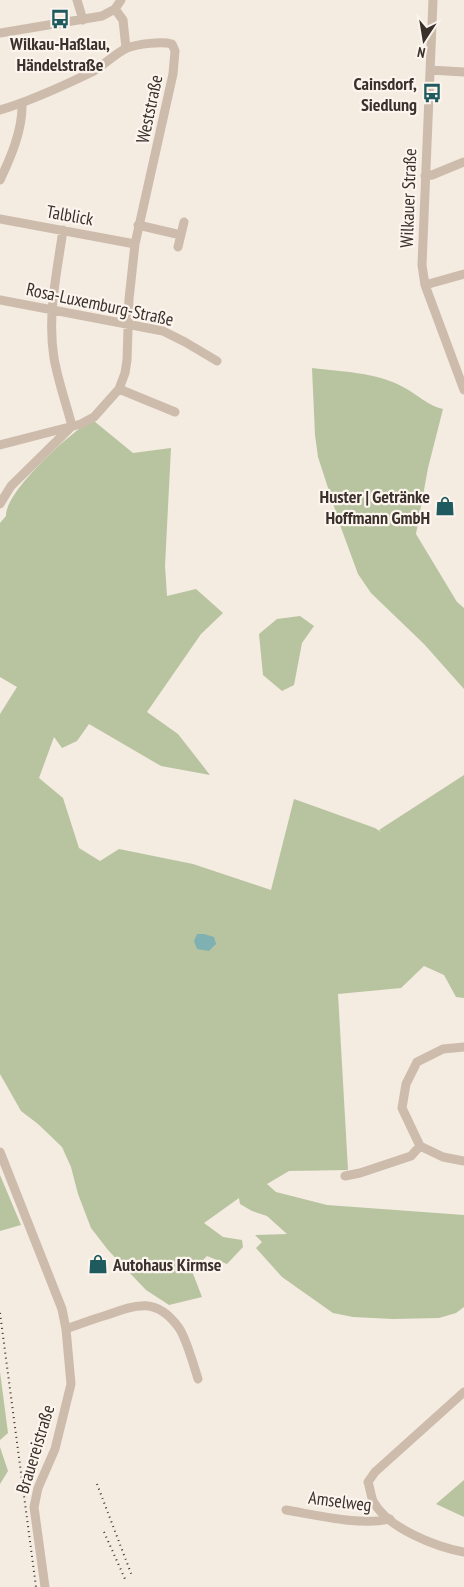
<svg xmlns="http://www.w3.org/2000/svg" width="464" height="1587" font-family="'PT Sans Narrow',sans-serif">
<style>
.green{fill:#b8c4a0}
.water{fill:#7fb0b2}
.lines{fill:none;stroke-linecap:round;stroke-linejoin:round}
.minor{stroke:#cdbbac;stroke-width:9}
.rail{stroke:#3b302b;stroke-width:2;stroke-dasharray:1 4;stroke-linecap:butt}
.labels{text-anchor:middle;dominant-baseline:central;stroke-width:4.5;stroke-linejoin:round;paint-order:stroke}
.poi-label{font-size:18px;font-weight:bold;fill:#3b302b;stroke:#fbf5ee;text-anchor:end}
.street-label{font-size:18px;fill:#3b302b;stroke:#fbf5ee}
</style>
<rect width="100%" height="100%" fill="#f4ebe1"/>
<path class="green" d="M312 368C343 372 376 372 403 387 417 394 428 406 443 409L428 468 416 534 457 602 464 608V689L424 644 371 593 358 574 340 525 318 457 315 435Z
M94 421 133 453 171 448 165 566 167 596 196 589 223 613 201 634 147 712 178 734 210 775 161 766 89 724 77 741 62 748 54 737 39 778 63 798 79 848 100 861 119 849 193 864 271 890 294 799 375 828 381 832 379 830 464 775V998L456 997 444 975 424 966 401 988 338 994 348 1170 289 1171 267 1184 276 1192 327 1205 464 1215V1307L456 1313 439 1318 393 1319 353 1317 333 1313 282 1277 256 1248 262 1242 255 1235 287 1234 267 1216 252 1211 240 1204 239 1198 204 1223 223 1237 242 1240 243 1247 227 1264 207 1256 192 1271 202 1297 169 1305 146 1290 108 1250 91 1228 78 1194 71 1167 62 1147 38 1124 21 1111 0 1074V714L17 687 0 677V523L6 516C5 494 56 447 74 433 79 428 88 425 94 421Z
M300 616 314 626 302 643 294 685 282 691 263 675 259 634 277 619Z
M0 1175 21 1225 0 1231Z
M0 1372 8 1433 0 1440Z
M0 1447 8 1471 0 1484Z
M464 1480V1517L436 1504Z"/>
<path class="water" d="M197 934H204L214 937 216 944 209 951 197 949 194 941Z"/>
<g class="lines">
<path class="minor" d="M77 0 83 20
M433 0 422 265 425 285 464 390
M115 9 123 20 126 48
M0 33 102 16 115 9 121 0
M430 70 464 72
M0 110C31 101 63 86 92 72 103 66 117 52 127 48 138 44 161 41 172 44L175 51 173 74 135 244 129 299 127 360 125 373 119 389 94 417 81 424 0 445
M425 176 432 175 464 162
M0 180C11 157 23 129 22 103
M0 219 135 244
M138 225 181 235
M63 230C57 272 47 316 54 358 58 381 66 403 72 426
M178 247 184 222
M425 285 464 274
M0 300 163 331 185 342 217 361
M119 389 175 412
M0 504 11 486 71 427
M420 1146 402 1108 406 1084 417 1062 443 1049 464 1047
M0 1152 62 1309 66 1329 71 1384 55 1449 38 1488 34 1507 45 1587
M345 1176 360 1173 411 1156 420 1146 443 1157 464 1161
M66 1329C80 1324 93 1319 107 1315 137 1304 157 1297 179 1328 186 1338 194 1366 198 1379
M464 1392 375 1472 368 1482C370 1488 371 1496 373 1501 387 1528 436 1547 464 1552
M286 1510C316 1515 361 1526 390 1519"/>
<path class="rail" d="M0 1313 36 1587
M97 1484 132 1576
M104 1532 125 1579"/>
</g>
<defs>
<symbol id="bus-bare" viewBox="-9 -9 18 18"><path d="M-5-6H5V4H4V6H2V4H-2V6H-4V4H-5ZM-3.5-4V0h7V-4ZM-3.5 1.2v1.5H-2V1.2ZM2 1.2v1.5H3.5V1.2Z" fill="#1f5a5e" stroke="#fbf5ee" stroke-width="2.5" paint-order="stroke"/></symbol>
<symbol id="shop-bare" viewBox="-9 -9 18 18"><path d="M-5-2.5h2.3a2.7 3.5 0 0 1 5.4 0H5L5.5 6h-11ZM-1.5-2.5h3a1.5 2.3 0 0 0-3 0Z" fill="#1f5a5e" stroke="#fbf5ee" stroke-width="2.5" paint-order="stroke"/></symbol>
</defs>
<g fill-rule="evenodd">
<use href="#bus-bare" x="46" y="5" width="28" height="28"/>
<use href="#bus-bare" x="418" y="79" width="28" height="28"/>
<use href="#shop-bare" x="431" y="492" width="28" height="28"/>
<use href="#shop-bare" x="84" y="1250" width="28" height="28"/>
</g>
<g class="labels">
<g class="poi-label">
<text x="60" y="43" text-anchor="middle">Wilkau-Haßlau,<tspan x="60" dy="21">Händelstraße</tspan></text>
<text x="417" y="83">Cainsdorf,<tspan x="417" dy="21">Siedlung</tspan></text>
<text x="430" y="496">Huster | Getränke<tspan x="430" dy="21">Hoffmann GmbH</tspan></text>
<text x="113" y="1264" text-anchor="start">Autohaus Kirmse</text>
</g>
<g class="street-label">
<text transform="translate(149 109) rotate(-78)">Weststraße</text>
<text transform="translate(408 198) rotate(-88)">Wilkauer Straße</text>
<text transform="translate(70 215) rotate(10)">Talblick</text>
<text transform="translate(100 304) rotate(12)">Rosa-Luxemburg-Straße</text>
<text transform="translate(35 1449) rotate(-73)">Brauereistraße</text>
<text transform="translate(340 1501) rotate(7)">Amselweg</text>
</g>
</g>
<g transform="translate(424 40) rotate(192)" stroke="#fbf5ee" stroke-width="4" paint-order="stroke">
<path d="M0-4L9 19L0 12L-9 19Z" fill="#3b302b"/>
<text y="-8" font-size="14" font-weight="bold" text-anchor="middle" fill="#3b302b">N</text>
</g>
</svg>
